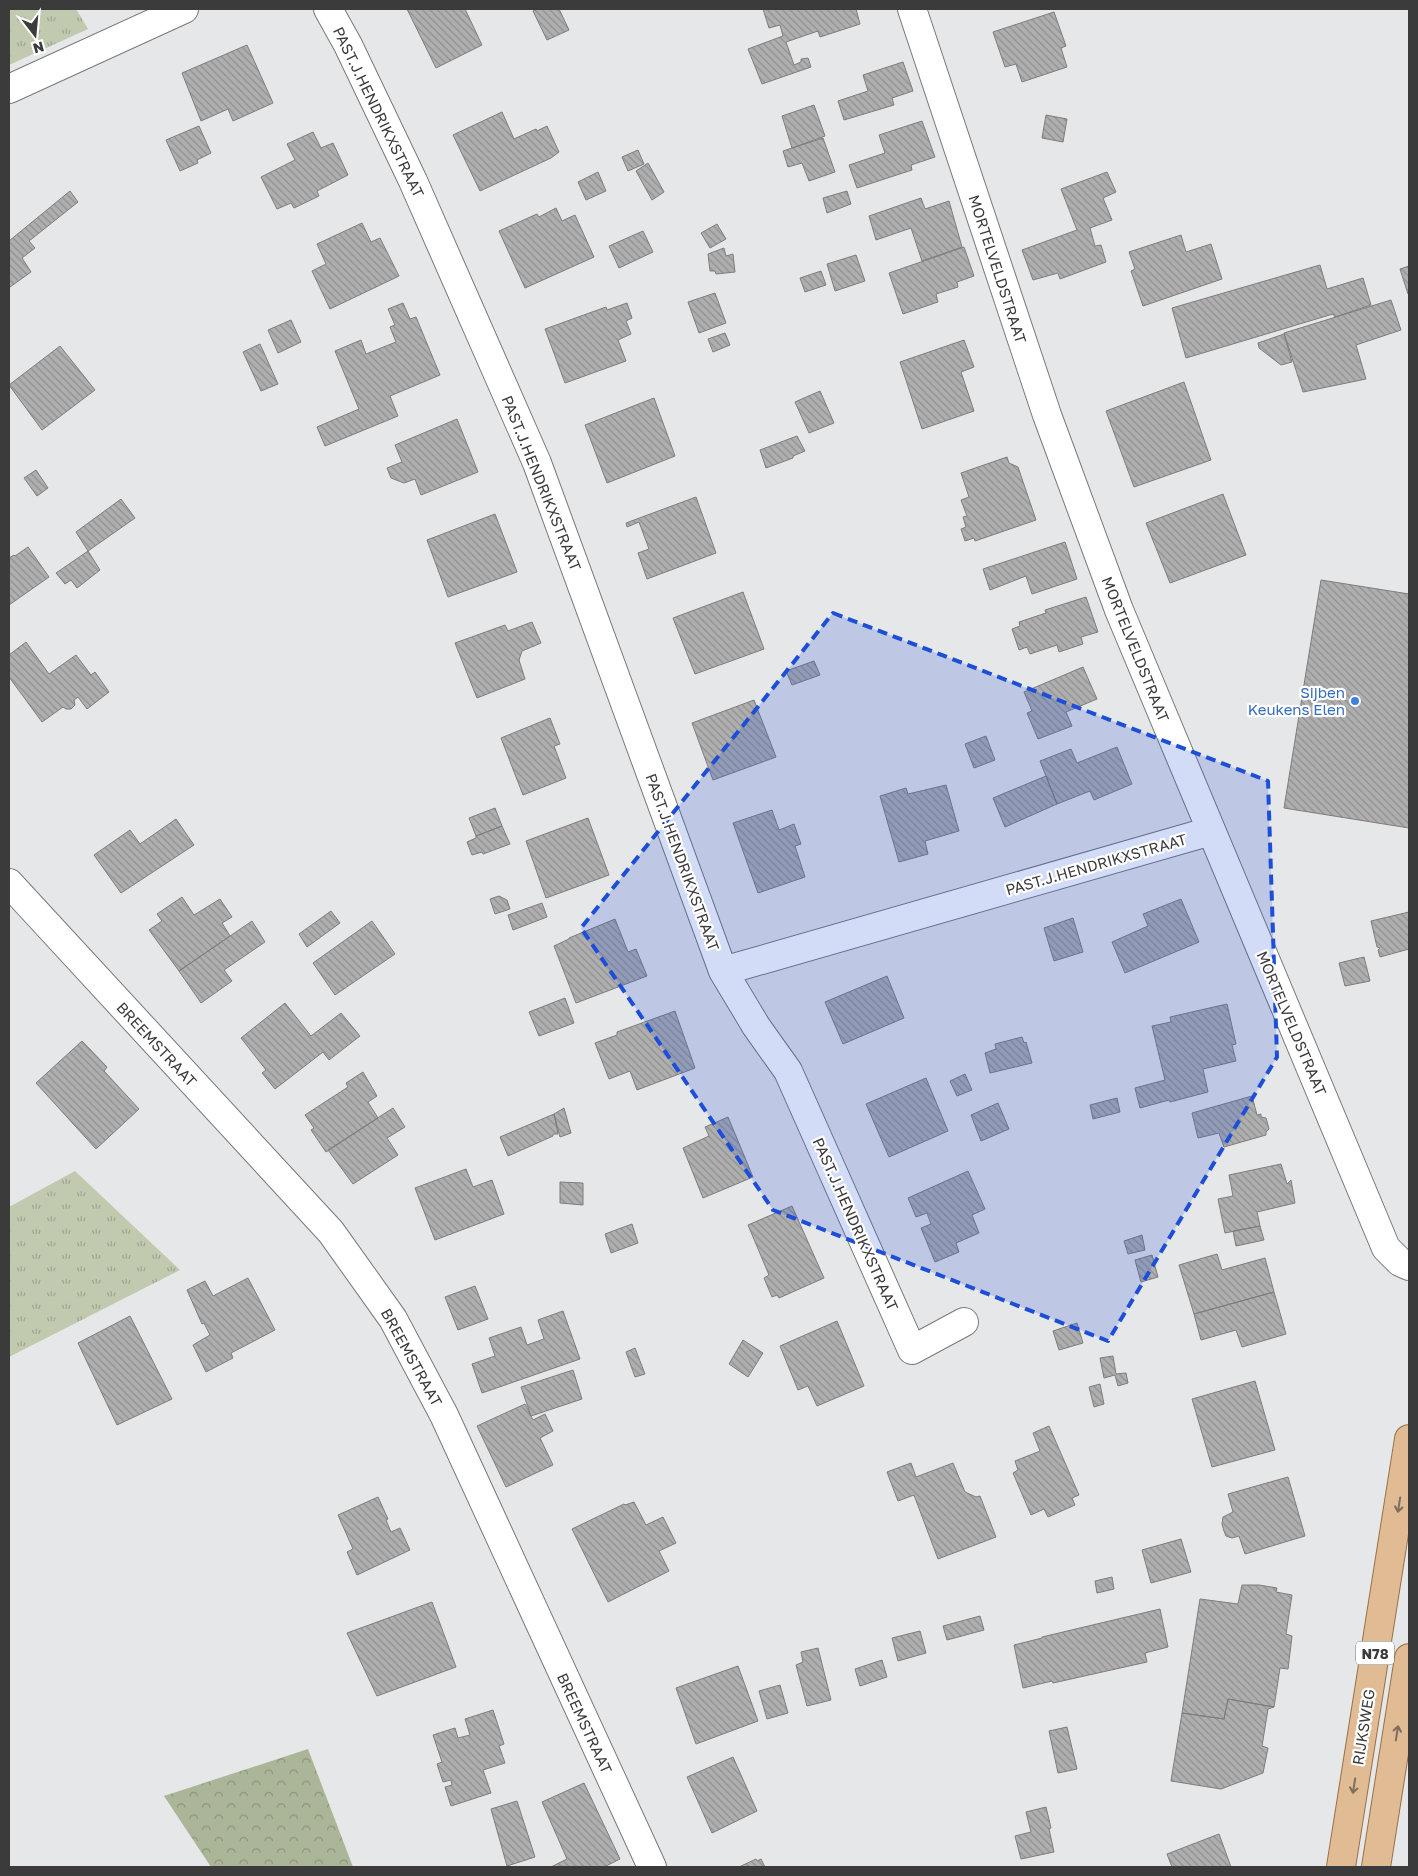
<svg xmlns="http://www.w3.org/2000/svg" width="1418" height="1876" font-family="'Golos Text',sans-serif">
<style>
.grass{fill:url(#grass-tufts)}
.forest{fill:url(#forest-crowns)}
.building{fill:url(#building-back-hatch);stroke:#7d7d7e}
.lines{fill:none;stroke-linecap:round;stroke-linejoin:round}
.street-casing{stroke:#79797a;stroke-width:30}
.primary-casing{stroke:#997045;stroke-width:30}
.street{stroke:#fff;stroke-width:28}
.primary{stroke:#e0bb93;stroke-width:28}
.oneway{stroke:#7d6e5e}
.marked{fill:#1d4ed8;fill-opacity:0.2;stroke:#1d4ed8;stroke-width:4;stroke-dasharray:10 6;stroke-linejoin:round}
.shop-dot{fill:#3f7fe0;stroke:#fff;stroke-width:2}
.labels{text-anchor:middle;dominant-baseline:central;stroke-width:4.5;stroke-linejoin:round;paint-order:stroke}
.shield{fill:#fff;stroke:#767676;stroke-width:1}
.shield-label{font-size:14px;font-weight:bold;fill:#3b3b3b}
.street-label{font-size:15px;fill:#3b3b3b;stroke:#fff}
.shop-label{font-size:15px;fill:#366cbe;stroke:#fff;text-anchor:end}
</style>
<defs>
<pattern id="grass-tufts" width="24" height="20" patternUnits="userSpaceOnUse" patternTransform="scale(1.25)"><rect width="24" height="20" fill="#c1caaf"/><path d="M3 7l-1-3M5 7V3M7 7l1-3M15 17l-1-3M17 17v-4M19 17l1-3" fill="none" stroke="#9ea590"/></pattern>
<pattern id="forest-crowns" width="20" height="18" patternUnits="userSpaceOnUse" patternTransform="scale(1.25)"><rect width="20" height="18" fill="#abb597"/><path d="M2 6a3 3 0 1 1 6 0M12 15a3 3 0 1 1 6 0" fill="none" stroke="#8c947c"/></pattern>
<pattern id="building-back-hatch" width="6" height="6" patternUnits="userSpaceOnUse" patternTransform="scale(1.25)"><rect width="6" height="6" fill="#afafb0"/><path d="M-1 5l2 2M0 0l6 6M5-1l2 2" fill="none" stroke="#909090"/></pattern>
</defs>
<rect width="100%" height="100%" fill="#e6e7e8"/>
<path class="grass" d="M9 9H76L88 29 9 65Z
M75 1171 180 1270 9 1357V1207Z"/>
<path class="forest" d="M308 1749 353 1867H211L164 1796Z"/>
<path class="building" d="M407 9H465L482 45 436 68Z
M537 9H559L569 30 547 40 533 11Z
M763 9H856L860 24 820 37 818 31 786 42 794 65 801 62V59L808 58 811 67 762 84 748 49 783 36 780 25 769 28Z
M1054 12 1066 46 1061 48 1067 67 1022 82 1016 64 1005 67 993 32Z
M247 45 273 103 233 121 228 109 201 121 182 73Z
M903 62 913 91 892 98 894 105 844 120 838 101 868 91 863 75Z
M814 105 825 136 792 148 782 116Z
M502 112 514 139 536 129 537 131 547 126 559 152 551 158 480 191 453 135Z
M1046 115 1067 119 1063 142 1042 138Z
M922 121 935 157 911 165 912 170 857 188 849 165 885 153 879 135Z
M199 126 211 153 197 160 198 163 180 171 166 140Z
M313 132 321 148 333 143 348 175 317 191 319 196 294 208 291 203 277 209 261 177 295 160 287 144Z
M823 138 835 172 809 181 802 163 788 167 783 151Z
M638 150 644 164 628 171 622 157Z
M648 163 664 192 652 200 636 171Z
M598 172 606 191 586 200 578 182Z
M1107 172 1116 192 1103 198 1112 220 1090 228 1095 246 1101 245 1106 262 1060 279 1058 273 1033 280 1022 250 1077 230 1061 189Z
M70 191 78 202 29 241 35 248 22 258 31 272 10 287 9 285V241Z
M847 191 851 204 827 213 823 198Z
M921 198 925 209 949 201 962 247 922 261 911 228 876 240 869 216Z
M556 208 562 221 575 215 594 257 525 288 499 231 537 214 539 217Z
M362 223 371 242 380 238 399 276 330 309 312 271 326 264 317 244Z
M717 224 726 239 710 248 701 233Z
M643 231 653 252 619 268 609 246Z
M1181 235 1186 252 1211 244 1222 279 1143 306 1131 271 1135 269 1129 252Z
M964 247 974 276 957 282 958 287 936 294 938 302 903 314 889 273Z
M724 248 726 256 733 254 735 272 716 274 715 271H710L708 254Z
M856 255 865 281 835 291 827 264Z
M1320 265 1327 289 1363 278 1371 305 1335 317 1333 314 1186 358 1172 308Z
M1409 266V294H1408L1400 269Z
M821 271 826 285 805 292 800 278Z
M715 293 726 323 699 333 688 302Z
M1391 300 1401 330 1356 345 1366 379 1303 392 1284 333Z
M403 303 410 319 416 317 440 375 390 396 398 416 325 446 317 427 359 409 335 351 361 340 366 354 396 342 390 327 395 325 388 309Z
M627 303 632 318 626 321 631 334 618 340 626 361 565 383 545 329 606 307 607 310Z
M291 320 301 342 278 353 268 330Z
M725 333 730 345 713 352 708 339Z
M1284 334 1292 362 1281 365 1259 348 1258 343Z
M964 340 974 367 961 372 974 411 922 429 900 362Z
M260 344 278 384 261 391 243 352Z
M60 346 95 390 42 430 9 385Z
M1184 382 1211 460 1134 487 1106 411Z
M820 391 834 423 809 433 795 402Z
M654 398 675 456 607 483 585 425Z
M457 419 478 472 421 495 415 479 404 483 391 478 387 468 402 462 395 445Z
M797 436 805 451 793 456V458L766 468 760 450Z
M1007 457 1009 463 1018 467 1036 520 975 541 974 538 965 541 961 529 966 527 963 517 967 516 961 500 969 497 961 473Z
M36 470 48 488 37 496 24 478Z
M1223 494 1246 555 1170 583 1146 523Z
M696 497 716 553 647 579 638 553 649 549 639 522 627 527 626 523Z
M121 499 135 518 88 551 76 532Z
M495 514 517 572 448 597 427 540Z
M1065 542 1077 579 1032 594 1026 576 990 590 983 569Z
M28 547 49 577 9 605V558L14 555 15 556Z
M88 551 100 570 77 588 71 580 65 584 56 573Z
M1321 580 1409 594V828L1284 808Z
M743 592 764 649 695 674 673 618Z
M1086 597 1098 632 1081 637 1083 644 1059 652 1057 645 1030 654 1027 647 1019 650 1012 629 1020 626 1019 622 1046 613 1045 610Z
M532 622 541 643 522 651 519 660 525 679 477 698 455 643 505 625 508 631Z
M26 642 49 674 76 655 91 675 95 672 109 692 87 709 78 697 74 700 75 705 71 709H66L63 707 42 722 9 677V655Z
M814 661 820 675 792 685 786 671Z
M1083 667 1097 699 1066 712 1072 726 1038 739 1027 713 1032 711 1024 692Z
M754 700 776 757 713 780 692 723Z
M550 718 560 744 554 746 566 778 523 795 501 738Z
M986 736 995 760 974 768 965 744Z
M1117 747 1132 784 1094 800 1090 791 1057 804 1040 761 1071 749 1077 763Z
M1046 776 1057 804 1005 827 993 798Z
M946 785 959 831 925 841 928 854 899 862 880 796 906 788 908 794Z
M495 808 502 826 476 836 469 818Z
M772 810 779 830 794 824 801 844 795 846 805 877 758 893 733 823Z
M588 818 609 875 546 898 526 841Z
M176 819 194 845 121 893 94 855 130 830 140 844Z
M502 826 510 844 483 854 482 852 472 855 467 842 476 838V836Z
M499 896 507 900 510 909 495 914 490 899Z
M182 897 194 915 220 899 232 917 222 923 230 936 179 971 149 930 162 921 157 914Z
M1181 899 1199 942 1125 973 1112 942 1148 926 1143 914Z
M542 903 547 917 513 930 508 915Z
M331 911 340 923 307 947 299 934Z
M1409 912V949L1380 957 1378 950 1380 948 1377 947 1371 921Z
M1073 918 1083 952 1054 961 1044 928Z
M615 919 628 952 636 949 647 976 576 1003 554 946 569 939V938Z
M252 921 265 942 224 970 232 981 201 1003 179 971Z
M372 921 395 954 335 995 313 963Z
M1364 957 1370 981 1345 986 1339 963Z
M887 976 904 1018 843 1044 825 1002Z
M565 998 574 1023 539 1036 529 1012Z
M285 1003 311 1036 341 1013 360 1036 329 1060 323 1052 275 1089 262 1073 266 1070 241 1038Z
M1227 1004 1236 1044 1232 1045 1236 1061 1203 1069 1208 1092 1170 1102 1169 1100 1140 1108 1135 1088 1165 1080 1152 1026 1171 1022 1170 1017Z
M675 1011 695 1068 637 1090 630 1071 609 1079 595 1043 617 1035V1032Z
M1022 1037 1024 1043 1026 1042 1032 1063 990 1073 985 1053 996 1049 995 1044Z
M82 1041 107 1067 104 1071 139 1109 96 1149 36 1083Z
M363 1072 377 1096 368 1102 378 1118 326 1152 311 1130 314 1128 305 1115 348 1087 346 1083Z
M965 1074 972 1090 957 1096 950 1081Z
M926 1078 948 1131 889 1157 866 1104Z
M1252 1096 1257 1115 1261 1114V1117L1266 1118 1269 1129 1266 1132V1135L1224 1147 1219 1133 1198 1138 1192 1113Z
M1117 1098 1120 1112 1093 1119 1090 1105Z
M998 1103 1009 1129 981 1141 971 1115Z
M393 1108 405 1127 387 1138 398 1155 353 1184 328 1150Z
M564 1108 571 1133 560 1137 554 1114Z
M554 1114 558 1134H553V1136L508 1156 500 1137Z
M728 1117 753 1177 703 1198 683 1148 709 1136 705 1127Z
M1281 1164 1287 1184 1291 1180 1295 1203 1257 1212 1260 1226 1225 1233 1218 1199 1233 1196 1229 1175Z
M466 1169 473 1187 492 1180 504 1214 435 1240 415 1188Z
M968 1171 985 1209 972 1215 979 1233 956 1243 959 1252 935 1262 921 1228 931 1224 927 1213 916 1217 908 1198Z
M560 1182 583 1183V1205L560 1203Z
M792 1206 824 1278 779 1298 777 1295 772 1297 764 1278 769 1275 748 1225Z
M632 1224 638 1243 611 1253 605 1234Z
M1260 1226 1264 1240 1236 1246 1233 1231Z
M1142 1235 1145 1250 1128 1254 1124 1241Z
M1217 1254 1222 1270 1265 1258 1274 1292 1194 1314 1179 1265Z
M1152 1255 1158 1277 1141 1282 1135 1260Z
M248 1278 275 1330 231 1353 233 1358 206 1372 193 1345 210 1335 204 1323 202 1324 187 1290 205 1281 213 1296Z
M475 1286 488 1319 458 1330 445 1297Z
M1274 1292 1286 1334 1242 1347 1236 1330 1201 1340 1194 1314Z
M563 1311 580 1359 482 1393 472 1364 495 1356 489 1338 521 1327 527 1345 544 1339 538 1320Z
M130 1316 172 1399 117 1425 78 1343Z
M837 1321 864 1386 817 1406 808 1386 798 1390 780 1346Z
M1077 1323 1083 1343 1059 1350 1053 1331Z
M743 1340 763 1353 748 1377 729 1364Z
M635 1348 645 1374 635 1377 626 1352Z
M1113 1356 1116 1374 1126 1373 1128 1383 1118 1386 1115 1375 1104 1378 1100 1358Z
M573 1370 582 1399 531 1416 521 1387Z
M1255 1381 1275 1450 1212 1467 1192 1399Z
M1100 1384 1104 1404 1094 1407 1089 1387Z
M525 1404 533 1420 545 1414 553 1431 540 1438 553 1465 506 1487 477 1426Z
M1049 1426 1079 1495 1072 1498 1075 1505 1048 1517 1044 1509 1031 1515 1013 1473 1018 1470 1015 1461 1040 1451 1033 1433Z
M911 1463 916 1477 953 1463 965 1492 976 1497 980 1496 996 1537 938 1559 914 1495 898 1501 887 1472Z
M1288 1477 1305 1536 1245 1554 1239 1536 1232 1538 1226 1536 1224 1531 1222 1524 1223 1517 1233 1512 1228 1494Z
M378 1497 388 1519 386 1520 391 1532 400 1528 410 1550 357 1575 347 1552 353 1549 338 1515Z
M634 1502 646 1525 663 1517 676 1543 659 1551 669 1571 608 1602 572 1529 624 1504 625 1505Z
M1181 1539 1191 1572 1151 1583 1142 1550Z
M1112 1577 1114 1589 1097 1593 1095 1581Z
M1242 1585H1259L1277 1588 1276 1592 1292 1595 1286 1634 1292 1636 1288 1669 1280 1668 1274 1707 1228 1699 1224 1719 1182 1713 1200 1599 1238 1604Z
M432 1602 456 1667 377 1696 347 1633Z
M1160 1609 1168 1647 1145 1653 1147 1662 1053 1683 1052 1681 1023 1688 1014 1645 1042 1638V1637Z
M980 1616 984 1630 947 1640 943 1626Z
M920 1631 926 1653 898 1661 892 1638Z
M818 1648 831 1700 807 1706 796 1665 803 1662 801 1652Z
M882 1660 887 1677 860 1686 855 1669Z
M738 1666 758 1721 696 1744 676 1688Z
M780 1685 788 1713 767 1719 759 1691Z
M1228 1699 1274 1707 1268 1709 1262 1746 1268 1748 1263 1773 1221 1789 1171 1781 1182 1713 1224 1719Z
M493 1710 504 1744 499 1746 505 1763 483 1770 491 1793 451 1806 445 1787 452 1785 451 1780 443 1782 437 1764 442 1762 433 1735 455 1728 458 1738 470 1735 465 1719Z
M1067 1727 1077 1769 1058 1773 1049 1731Z
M733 1757 757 1811 712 1833 687 1777Z
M584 1783 620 1859 604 1867H551L567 1859 542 1802Z
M517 1801 535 1857 507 1866 491 1809Z
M1046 1807 1051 1828 1049 1829 1054 1852 1021 1859 1015 1836 1031 1832 1026 1812Z
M1219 1834 1231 1867H1172L1167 1854Z
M756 1859 757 1861 761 1859 765 1867H739Z"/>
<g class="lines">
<defs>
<path id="street" d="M328 9 348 45 413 181 537 463 723 971 756 1026 788 1071 912 1350 964 1322
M912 9 1047 415 1119 610 1386 1248 1400 1262 1409 1266
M9 89 184 9
M9 883 331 1232 393 1319 444 1415 652 1867
M723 971 1211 831"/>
<path id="primary" d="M1341 1867 1409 1439
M1376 1867 1409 1658"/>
</defs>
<use href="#street" class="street-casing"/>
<use href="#primary" class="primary-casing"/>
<use href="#street" class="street"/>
<use href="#primary" class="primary"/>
</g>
<defs><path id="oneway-shaft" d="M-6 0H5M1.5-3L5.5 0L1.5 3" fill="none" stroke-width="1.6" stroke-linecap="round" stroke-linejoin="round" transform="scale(1.25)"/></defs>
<g class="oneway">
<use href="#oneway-shaft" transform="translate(1399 1505) rotate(99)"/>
<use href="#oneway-shaft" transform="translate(1397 1733) rotate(-81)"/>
<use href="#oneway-shaft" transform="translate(1354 1786) rotate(99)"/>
</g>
<path class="marked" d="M833 613 1268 781 1277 1057 1108 1341 773 1210 581 928Z"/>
<circle class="shop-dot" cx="1355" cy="701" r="5"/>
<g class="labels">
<rect class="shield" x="1356" y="1641.5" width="38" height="23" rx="4"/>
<g class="shield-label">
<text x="1375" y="1653">N78</text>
</g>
<g class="street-label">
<text transform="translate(379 112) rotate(64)">PAST.J.HENDRIKXSTRAAT</text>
<text transform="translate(998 269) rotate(72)">MORTELVELDSTRAAT</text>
<text transform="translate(542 483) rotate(68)">PAST.J.HENDRIKXSTRAAT</text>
<text transform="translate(1136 649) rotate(68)">MORTELVELDSTRAAT</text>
<text transform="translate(683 862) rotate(70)">PAST.J.HENDRIKXSTRAAT</text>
<text transform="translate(1096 864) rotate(-16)">PAST.J.HENDRIKXSTRAAT</text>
<text transform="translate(1292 1023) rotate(67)">MORTELVELDSTRAAT</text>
<text transform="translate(157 1044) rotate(47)">BREEMSTRAAT</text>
<text transform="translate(856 1224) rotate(66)">PAST.J.HENDRIKXSTRAAT</text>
<text transform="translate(412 1357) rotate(61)">BREEMSTRAAT</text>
<text transform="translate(585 1723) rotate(65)">BREEMSTRAAT</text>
<text transform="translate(1363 1727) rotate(-81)">RIJKSWEG</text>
</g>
<g class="shop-label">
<text x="1345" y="692">Sijben<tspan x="1345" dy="17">Keukens Elen</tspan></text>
</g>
</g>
<rect width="1418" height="1876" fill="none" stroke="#3b3b3b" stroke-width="20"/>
<g transform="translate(35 35) rotate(164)" stroke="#ffffff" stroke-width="4" paint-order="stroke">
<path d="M0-4L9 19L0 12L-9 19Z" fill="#3b3b3b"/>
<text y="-8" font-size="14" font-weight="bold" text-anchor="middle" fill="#3b3b3b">N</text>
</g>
</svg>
